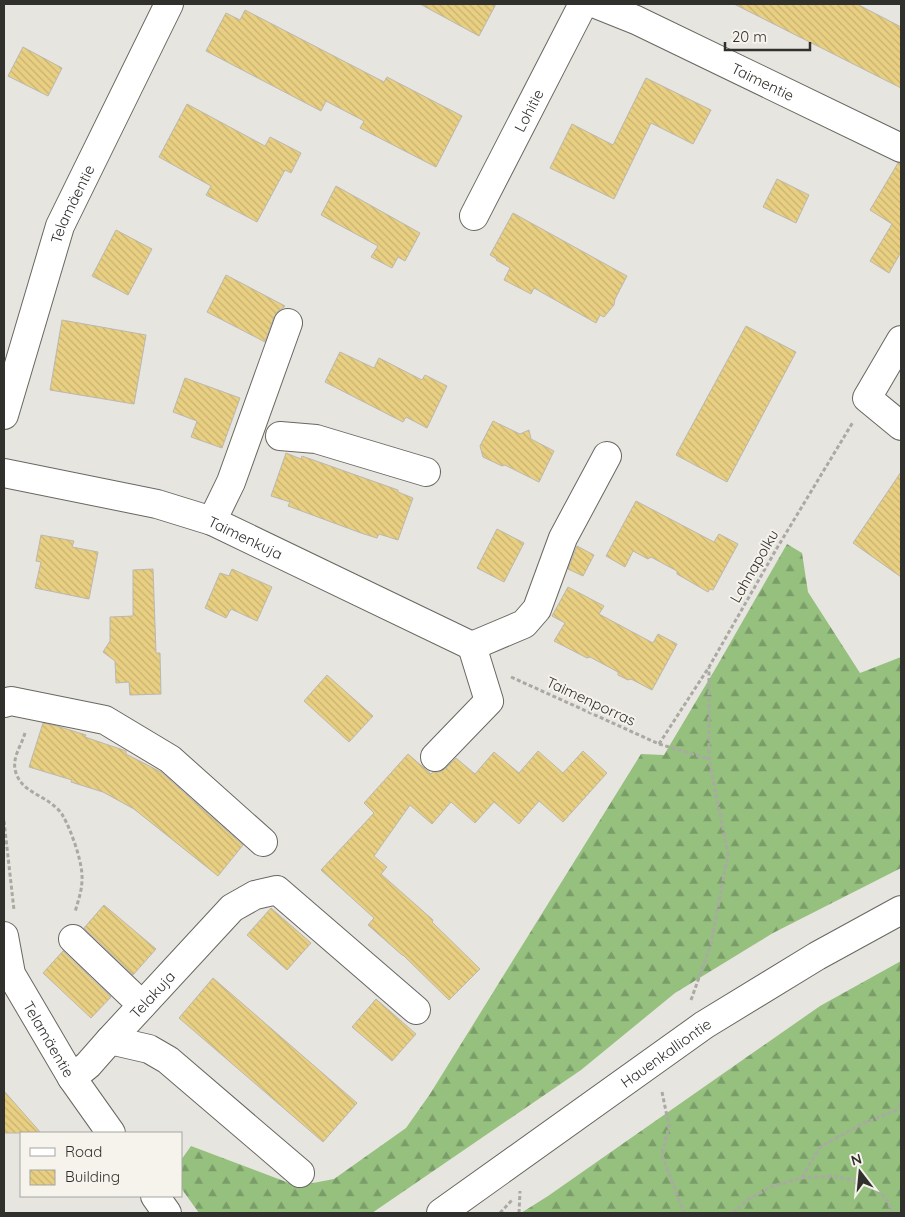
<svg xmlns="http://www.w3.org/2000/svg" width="905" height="1217" font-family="Quicksand,sans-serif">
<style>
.forest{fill:url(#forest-firs)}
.building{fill:url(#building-back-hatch);stroke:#bab8b1}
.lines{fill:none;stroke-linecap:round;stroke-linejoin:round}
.minor-casing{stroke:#696761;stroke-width:30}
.major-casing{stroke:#696761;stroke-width:30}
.path{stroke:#aaa9a4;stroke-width:3;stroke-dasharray:4 2.5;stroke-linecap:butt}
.minor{stroke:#fff;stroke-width:28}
.major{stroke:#fff;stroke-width:28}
.labels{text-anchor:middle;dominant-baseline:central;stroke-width:4;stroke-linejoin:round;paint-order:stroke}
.street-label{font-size:15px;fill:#30302d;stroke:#f5f3ec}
</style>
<defs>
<pattern id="forest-firs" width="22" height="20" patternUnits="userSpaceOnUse" patternTransform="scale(1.25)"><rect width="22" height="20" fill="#95c07e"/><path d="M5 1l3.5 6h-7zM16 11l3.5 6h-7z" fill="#7a9c68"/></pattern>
<pattern id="building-back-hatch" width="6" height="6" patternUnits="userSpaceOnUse" patternTransform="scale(1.25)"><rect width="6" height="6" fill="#e8cf82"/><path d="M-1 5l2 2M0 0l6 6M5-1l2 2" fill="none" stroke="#c7b271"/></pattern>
</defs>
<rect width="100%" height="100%" fill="#e7e5df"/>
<path class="forest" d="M787 544 802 553 808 592 860 673 901 657V868L773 933 675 993 581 1070 372 1213H199L181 1188V1160L191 1146 297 1186 334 1179 406 1128 430 1094 641 754 664 755 717 666Z
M901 961V1213H521L548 1196 820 1006Z"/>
<path class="building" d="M420 4H496L479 36Z
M734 4H857L901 27V88Z
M245 10 384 82 387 77 462 116 436 167 360 128 364 121 326 101 321 111 206 51 226 13 240 20Z
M23 47 62 68 48 96 8 76Z
M646 78 711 110 693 144 651 123 614 199 550 168 572 124 613 145Z
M187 104 265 146 270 137 301 153 291 173 285 170 257 222 206 195 211 186 159 157Z
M898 163H901V252L889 273 870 261 892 224 870 210Z
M777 179 809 195 796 223 763 207Z
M336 186 420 233 405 261 398 257 392 268 371 257 378 246 321 215Z
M513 213 627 276 615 299 614 305 604 317 600 315 596 323 534 288 531 294 504 280 510 268 496 260 497 259 490 255Z
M116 230 152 249 128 295 92 276Z
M226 275 285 306 283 308 278 311 274 317 265 342 207 312Z
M62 320 146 335 134 404 50 390Z
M746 326 796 352 727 482 676 455Z
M340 352 374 368 379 358 422 380 425 375 447 386 427 428 406 417 403 422 325 382Z
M185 378 240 398 222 448 191 437 197 421 173 412Z
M493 421 520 434 529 430 531 439 554 451 539 482 505 465 502 466 483 457 480 446Z
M286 453 301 459 302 456 398 490V492L413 498 398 540 379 534 377 538 361 533 288 506 290 502 271 496Z
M901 472V577L853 543Z
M636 501 714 542 719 534 738 544 713 590 710 589 708 592 677 574V571L651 557 648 559 633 551 625 567 606 556Z
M497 529 524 543 504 582 477 568Z
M41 535 74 541 72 547 98 552 89 599 35 588 41 562 36 561Z
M577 546 594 555 583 576 568 569Z
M153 569 156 653H160L161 694 130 695 129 682 116 683 115 661 103 652 110 641V617L133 616V570Z
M232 569 272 587 257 621 231 609 226 618 205 608 220 573 229 576Z
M568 587 604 606 599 614 653 643 658 634 677 644 652 690 631 679 628 680 618 675V672L590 657 587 658 554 641 565 623 552 616Z
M327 675 373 716 349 742 304 701Z
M43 723 57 726 86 735 85 737 126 751V754L161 772 243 845 218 876 134 809 103 792 71 782 72 780 29 767Z
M538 751 563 773 583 751 607 773 563 822 539 801 519 824 494 802 475 823 451 802 432 824 410 805 374 856 387 867 381 874 433 920 432 922 480 969 449 1000 403 955H402L368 925 374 918 321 870 374 813 364 803 408 754 431 774 433 772H440L446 768 456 758 475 774 494 752 519 773Z
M104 905 156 949 133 975 84 928Z
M271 908 311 943 287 970 247 935Z
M63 951 111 997 91 1018 43 973Z
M213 978 357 1103 323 1142 179 1018Z
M376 999 416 1034 392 1061 352 1027Z
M4 1091 41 1133H4Z"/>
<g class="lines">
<defs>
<g id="minor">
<path id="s1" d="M596 4 636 20 901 148"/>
<path id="s2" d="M474 216 583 4"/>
<path d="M901 340 867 398 901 426"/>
<path id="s3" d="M4 415 60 226 169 4"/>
<path d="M280 436 316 439 426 472"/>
<path id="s4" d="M4 473 157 504 212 521 472 646"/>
<path d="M212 521 231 482 288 323"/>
<path d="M472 646 524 624 537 609 563 538 607 456"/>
<path d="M4 703 11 701 105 720 170 759 263 842"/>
<path d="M435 757 489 701 472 646"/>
<path id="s5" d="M4 936 11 974 72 1078 111 1133"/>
<path d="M73 939 142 1005"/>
<path d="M110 1040 149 1049 168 1060 300 1173"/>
<path id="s6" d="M72 1078 88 1065 110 1040 232 908 255 895 277 890 416 1010"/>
<path d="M155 1196 167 1213"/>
</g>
<g id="major">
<path id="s7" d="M441 1213 704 1025 817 956 901 910"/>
</g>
</defs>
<use href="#minor" class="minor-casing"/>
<use href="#major" class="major-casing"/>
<path class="path" d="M511 677 659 744 709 759
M25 733C21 747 11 758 16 773 22 791 40 794 53 805 57 808 61 812 63 816 71 830 83 863 82 879 82 891 78 901 75 912
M659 744 709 667 777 548 853 422
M4 821 14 910
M691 1000 711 944 728 854 709 759V668
M662 1092 669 1126 662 1155 684 1213
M802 1177 820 1147 862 1124 896 1110 901 1105
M500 1213 513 1199
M519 1213 520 1191
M733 1213 749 1199 773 1186 802 1178 832 1176 867 1183 885 1197 893 1213"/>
<use href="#minor" class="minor"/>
<use href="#major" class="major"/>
</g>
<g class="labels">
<g class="street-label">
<text stroke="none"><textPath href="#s1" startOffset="184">Taimentie</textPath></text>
<text stroke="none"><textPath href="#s2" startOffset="119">Lohitie</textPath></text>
<text stroke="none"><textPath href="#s3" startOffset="222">Telamäentie</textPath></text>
<text stroke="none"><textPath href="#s4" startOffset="251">Taimenkuja</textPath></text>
<text transform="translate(754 566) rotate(-60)">Lahnapolku</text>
<text transform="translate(591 701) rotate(25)">Taimenporras</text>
<text stroke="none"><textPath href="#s6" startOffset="116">Telakuja</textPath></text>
<text stroke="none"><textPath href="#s5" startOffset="114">Telamäentie</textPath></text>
<text stroke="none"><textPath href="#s7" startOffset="276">Hauenkalliontie</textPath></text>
</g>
</g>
<rect width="905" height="1217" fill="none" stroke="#30302d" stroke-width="10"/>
<rect x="20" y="1132" width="162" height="65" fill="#f5f3ec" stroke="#a6a5a0"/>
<rect x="30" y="1148" width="25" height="8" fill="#ffffff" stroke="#a6a5a0"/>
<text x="65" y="1157" font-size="15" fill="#30302d">Road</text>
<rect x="30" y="1170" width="25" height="15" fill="url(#building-back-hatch)" stroke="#a6a5a0"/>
<text x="65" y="1182" font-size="15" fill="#30302d">Building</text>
<g transform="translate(860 1172) rotate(344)" stroke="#f5f3ec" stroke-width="4" paint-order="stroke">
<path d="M0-4L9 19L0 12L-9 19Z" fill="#30302d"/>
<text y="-8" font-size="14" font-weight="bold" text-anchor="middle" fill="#30302d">N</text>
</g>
<path d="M725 42v8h85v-8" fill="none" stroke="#30302d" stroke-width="2.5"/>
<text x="732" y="42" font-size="15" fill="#30302d" stroke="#f5f3ec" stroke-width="4" paint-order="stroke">20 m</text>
</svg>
